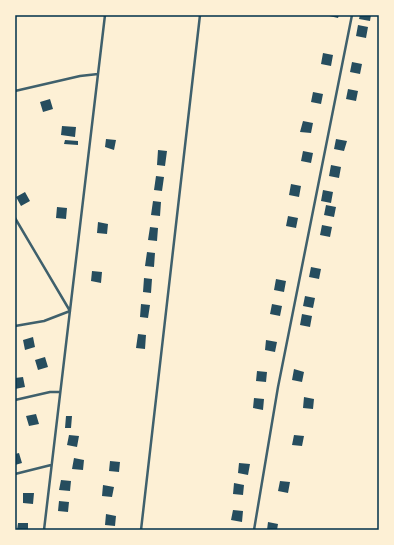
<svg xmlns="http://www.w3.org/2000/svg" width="394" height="545" font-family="'Fira Sans Condensed',sans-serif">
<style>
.building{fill:#264d5e}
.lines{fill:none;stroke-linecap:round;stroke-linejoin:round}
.minor{stroke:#3f606c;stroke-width:2.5}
.neatline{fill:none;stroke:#003049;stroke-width:1.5}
</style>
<rect width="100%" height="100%" fill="#fdf0d5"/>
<path class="building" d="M325 15H339L338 18Z
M360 15H371L370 21 359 19Z
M358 25 368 27 366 38 356 36Z
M323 53 333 55 331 66 321 64Z
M352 62 362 64 360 74 350 72Z
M348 89 358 91 356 101 346 99Z
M313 92 323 94 321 104 311 102Z
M50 99 53 109 43 112 40 102Z
M303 121 313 123 311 133 300 132Z
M62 126 76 127 75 137 61 135Z
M106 139 116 140 114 150 105 147Z
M336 139 347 141 344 151 334 149Z
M65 140 78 141V145L64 144Z
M158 150 167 151 165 166 157 165Z
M303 151 313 153 311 163 301 161Z
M331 165 341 167 339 178 329 176Z
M156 176 164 177 162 191 154 190Z
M291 184 301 186 299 197 289 195Z
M323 190 333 192 331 203 321 201Z
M25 192 30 201 21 206 16 197Z
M153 201 161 202 160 216 151 215Z
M326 205 336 207 334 217 324 215Z
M57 207 67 208 66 219 56 218Z
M288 216 298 218 296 228 286 226Z
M98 222 108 224 107 234 97 233Z
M322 225 332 227 330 237 320 235Z
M150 227 158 228 157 241 148 240Z
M147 252 155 253 154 267 145 266Z
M311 267 321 269 319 279 309 277Z
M92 271 102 272 101 283 91 281Z
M144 278 152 279 151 293 143 292Z
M276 279 286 281 284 292 274 290Z
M305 296 315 298 313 308 303 306Z
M141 304 150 305 148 318 140 317Z
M272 304 282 306 280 316 270 314Z
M302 314 312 316 310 327 300 325Z
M138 334 146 335 145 349 136 348Z
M33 337 35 347 25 350 23 340Z
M266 340 277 342 275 352 265 350Z
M45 357 48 367 38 370 35 360Z
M294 369 304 372 302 382 292 380Z
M257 371 267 372 266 382 256 381Z
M23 377 25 387 15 389V378Z
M304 397 314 399 313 409 303 408Z
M254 398 264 399 263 410 253 408Z
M36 414 39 424 29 426 26 416Z
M66 416H72L71 428H65Z
M69 435 79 436 77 447 67 445Z
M294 435 304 436 302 446 292 445Z
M19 453 22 463 15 465V454Z
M74 458 84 460 83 470 72 469Z
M110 461 120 462 119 472 109 471Z
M239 463 250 464 248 475 238 473Z
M61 480 71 481 70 491 59 490Z
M280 481 290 482 288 493 278 491Z
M234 483 244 485 243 495 233 494Z
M103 485 114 487 112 497 102 496Z
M23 493H34L33 504 23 503Z
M59 501 69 502 68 512 58 511Z
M233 510 243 511 242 522 231 520Z
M106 514 116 516 115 526 105 525Z
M268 522 278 524 277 530H267Z
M18 523H28V530H17Z"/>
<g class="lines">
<path class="minor" d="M15 91 80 76 98 74
M15 218 70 311 44 321 15 326
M15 400 50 392H60
M15 474 51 465
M44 530 105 15
M141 530 200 15
M254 530 278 387 352 15"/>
</g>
<rect width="394" height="545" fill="none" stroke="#fdf0d5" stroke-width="32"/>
<rect x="16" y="16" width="362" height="513" class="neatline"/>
</svg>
